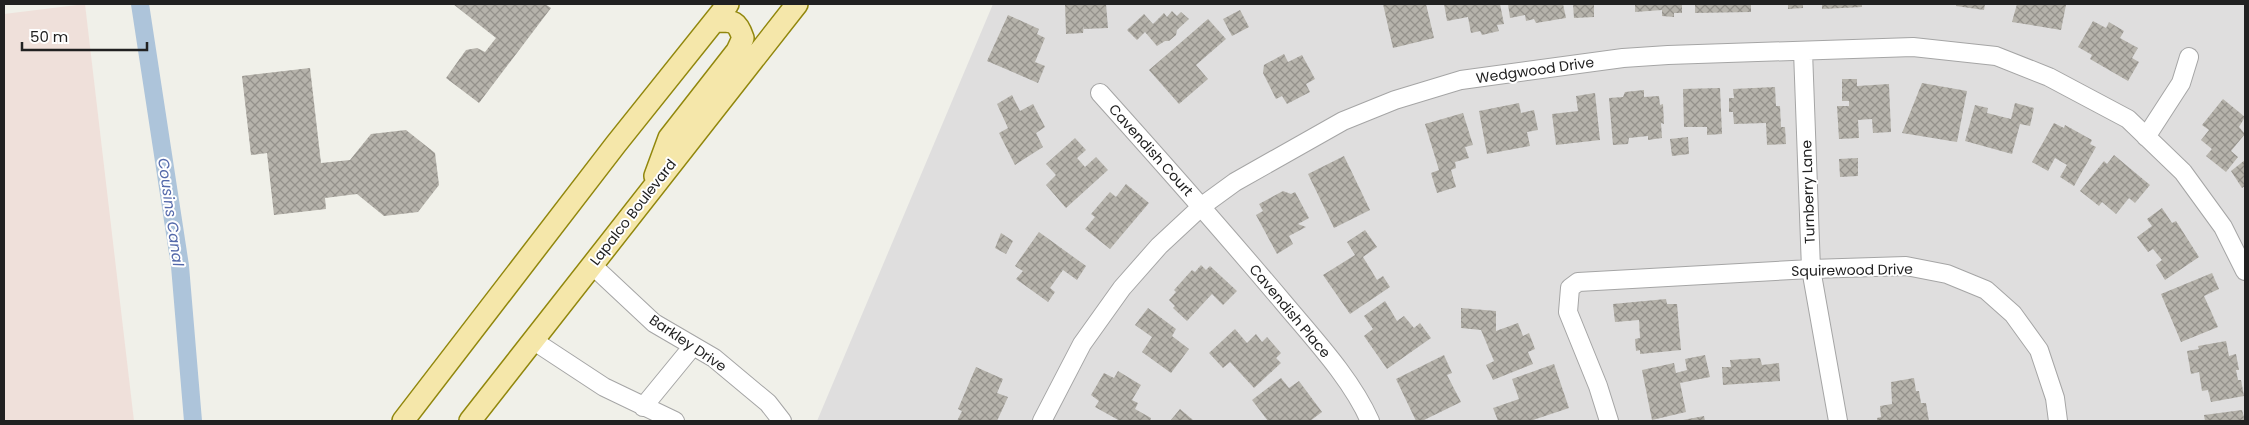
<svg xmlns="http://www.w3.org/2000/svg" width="2249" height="425" font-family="Poppins,sans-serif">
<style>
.residential{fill:#dfdede}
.commercial{fill:#efe0da}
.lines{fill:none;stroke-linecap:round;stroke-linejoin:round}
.canal{stroke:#adc4da;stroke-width:18}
.building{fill:url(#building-cross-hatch)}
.minor-casing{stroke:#a5a5a5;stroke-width:20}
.major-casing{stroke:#91870d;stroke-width:24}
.minor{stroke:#fff;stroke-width:18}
.major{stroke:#f5e7aa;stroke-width:21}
.labels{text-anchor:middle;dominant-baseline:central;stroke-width:4;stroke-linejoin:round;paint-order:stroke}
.street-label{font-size:14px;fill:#212121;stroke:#fff}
.water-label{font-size:15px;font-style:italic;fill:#5469aa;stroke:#fff}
</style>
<defs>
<pattern id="building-cross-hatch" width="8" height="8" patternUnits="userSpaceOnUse" patternTransform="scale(1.25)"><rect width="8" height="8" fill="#b6b3ab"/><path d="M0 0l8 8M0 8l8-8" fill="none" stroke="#94918b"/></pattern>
</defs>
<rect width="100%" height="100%" fill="#f0f0e9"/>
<path class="residential" d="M993 4H2245V421H817Z"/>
<path class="commercial" d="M85 4 134 421H4V14Z"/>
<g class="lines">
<path class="canal" d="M140 4 180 266 193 421"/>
</g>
<path class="building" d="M453 4H545L551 8 479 103 446 78 466 50 477 48 485 52 496 38Z
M1065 4H1106L1108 28 1084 29V25L1083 33 1066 34Z
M1383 4H1426L1434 38 1393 48Z
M1444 4H1500L1504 24 1497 25 1499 31 1482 35 1480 31 1471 33 1468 17 1447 21Z
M1508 4H1563L1566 18 1536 23 1534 19 1526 21 1525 15 1510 18Z
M1573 4H1594V17L1574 18Z
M1635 4H1682V13H1674V17L1662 16V10L1635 12Z
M1695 4H1751V12L1695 13Z
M1788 4H1803V8L1788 9Z
M1822 4H1862V7L1822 9Z
M1957 4H1985L1984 10 1956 6Z
M2017 4 2066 5 2061 30 2012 22Z
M1240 10 1249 27 1232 36 1223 19Z
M1172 11 1177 16 1181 12 1189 19 1177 30 1176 35 1169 41H1165L1157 46 1145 32 1137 40 1127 30 1144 14 1153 24 1164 13 1167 17Z
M1008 15 1039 29 1037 34 1045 38 1035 62 1045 66 1038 83 987 61Z
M1208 19 1226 39 1196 65 1208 79 1179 104 1149 70Z
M2093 21 2106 28 2109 22 2124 31 2120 38 2138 48 2132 58 2139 62 2128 81 2090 59 2092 55 2078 47Z
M1284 54 1288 62 1302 55 1315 79 1306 84 1310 92 1287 104 1282 96 1276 99 1263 73 1264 65Z
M310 68 321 163 350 160 371 134 406 130 435 153 439 185 418 212 384 216 357 194 325 198 326 209 274 215 267 153 251 155 242 76Z
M1842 79H1857V86L1889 84 1891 132 1873 133 1872 119 1858 120 1859 138 1839 139 1837 106H1849V101H1842Z
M1922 83 1967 91 1957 142 1902 133Z
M1775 87 1776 106H1780L1781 127H1785L1786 144 1767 145 1766 123 1734 124 1733 112H1729V98H1734L1733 89Z
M1720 88 1722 134 1707 135V127H1684L1683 89Z
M1644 90V97L1659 96 1660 105 1663 104 1664 124 1661 123 1662 138 1648 140V136L1629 138 1628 144 1613 145 1609 98 1623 97 1625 92Z
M1595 93 1600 140 1556 145 1552 114 1578 111 1576 96Z
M1012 95 1020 111 1033 104 1045 127 1036 133 1043 147 1015 165 999 133 1008 128 997 104Z
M2223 99 2245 117 2239 127 2245 134 2231 151 2238 157 2226 172 2206 156 2212 149 2201 140 2209 130 2202 125Z
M1519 103 1521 113 1534 110 1538 130 1527 132 1530 146 1487 154 1479 111Z
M2015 103 2034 108 2030 126 2020 124 2012 154 1965 141 1975 105 1988 108 1987 113 2011 119Z
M1463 113 1473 145 1465 147 1469 158 1455 162 1456 168 1451 170 1456 187 1437 193 1431 173 1439 170 1425 124Z
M2054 123 2064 128 2065 125 2092 140 2090 144 2096 147 2074 186 2060 177 2067 165 2055 158 2048 171 2032 162Z
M1688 137 1689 154 1672 156 1670 139Z
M1075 138 1086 150 1077 158 1085 167 1096 157 1108 170 1066 208 1046 185 1056 175 1046 164Z
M2114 155 2150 185 2135 203 2129 198 2116 214 2102 202 2099 206 2080 191 2104 161 2107 164Z
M1344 156 1370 210 1334 228 1308 174Z
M1858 158V176L1840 177 1839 159Z
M2245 160V186L2242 188 2231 171Z
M1126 184 1149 203 1110 249 1085 229 1095 217 1091 214 1110 192 1116 197Z
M1283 191 1291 194 1295 192 1309 218 1298 224 1306 227 1289 236 1293 244 1277 254 1256 215 1263 211 1259 204Z
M2162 208 2172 223 2176 221 2199 257 2165 280 2156 265 2162 260 2153 249 2148 252 2137 237 2152 226 2147 219Z
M1365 230 1377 247 1363 257 1377 280 1383 276 1390 287 1350 314 1323 275 1355 255 1347 242Z
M1039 232 1086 266 1077 280 1063 270 1050 288 1055 292 1048 302 1016 279 1023 271 1015 266Z
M1001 233 1013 241 1006 254 995 248Z
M1201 265 1206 270 1210 266 1237 291 1223 305 1212 294 1187 321 1173 308 1175 306 1169 300 1176 292 1174 290 1192 270 1195 272Z
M2212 273 2219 289 2204 296 2218 327 2181 342 2161 294Z
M1666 299 1667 304H1677L1681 350 1640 354V350L1636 351 1635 339 1640 338 1639 320 1615 322 1613 304Z
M1385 301 1397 321 1404 316 1414 328 1420 323 1431 338 1387 369 1364 336 1373 329 1364 316Z
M1148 308 1176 329 1172 336 1189 349 1171 373 1142 352 1152 337 1135 325Z
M1461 308 1496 311V331L1518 323 1523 336 1529 333 1535 349 1528 352 1533 364 1493 380 1486 365 1494 361 1481 330 1461 328Z
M1235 329 1247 343 1256 334 1262 342 1267 337 1281 353 1276 358 1281 363 1254 388 1230 362 1223 368 1209 353Z
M2226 341 2229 356 2236 354 2239 370H2236L2238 380H2241L2244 396 2211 402 2208 390 2202 391 2199 372 2191 374 2187 351 2199 349 2198 346Z
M1444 355 1452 373 1447 375 1461 402 1422 421H1416L1396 379Z
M1705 355 1710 377 1680 383 1686 412 1652 420 1642 370 1674 363 1676 373 1687 370 1685 359Z
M1760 358 1762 365 1779 363 1780 381 1723 385 1722 367H1731L1730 360Z
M1554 364 1569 408 1530 421H1498L1493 408 1519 399 1512 379Z
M976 367 1003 379 997 393 1008 397 997 421H957L962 411 958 409Z
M1118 371 1141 385 1132 400 1138 403 1135 409 1151 418 1150 421H1120L1095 407 1099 401 1091 395 1104 373 1114 378Z
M1281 378 1289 388 1299 381 1322 412 1310 421H1268L1252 400Z
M1914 378 1916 391H1919L1921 403H1926L1929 421H1877V418L1881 417 1880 406 1892 404 1891 382Z
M1180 409 1193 420 1170 421Z
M2242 410 2245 421H2205L2204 415Z
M1704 416 1705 421H1683V420Z"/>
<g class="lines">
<defs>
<path id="minor" d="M1803 51 1811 269 1838 421
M1100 93C1162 162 1223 231 1283 302 1313 338 1351 378 1370 421
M2146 137 2181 83 2189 57
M592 265 654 323 714 358 768 403 782 421
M534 341 604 387 675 421
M643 407 693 346
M1042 421 1082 344 1122 288 1159 246 1202 206 1235 182 1343 121 1395 100 1461 80 1623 58 1668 55 1913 47 1996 56 2049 77 2128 119 2183 172 2223 227 2245 271
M1609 421 1598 386 1568 312 1570 288 1578 282 1811 269 1906 266 1947 274 1986 290 2013 314 2039 350 2055 398 2058 421"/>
<path id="major" d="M655 176 669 138 737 51 743 38C737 20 733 21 715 21
M403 421 616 144 728 4
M470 421 797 4"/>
</defs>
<use href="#minor" class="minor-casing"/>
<use href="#major" class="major-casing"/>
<use href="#minor" class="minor"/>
<use href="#major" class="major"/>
</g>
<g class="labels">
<g class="street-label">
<text transform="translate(1535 70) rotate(-8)">Wedgwood Drive</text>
<text transform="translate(1151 150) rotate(48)">Cavendish Court</text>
<text transform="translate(1808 192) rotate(-92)">Turnberry Lane</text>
<text transform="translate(633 212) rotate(-52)">Lapalco Boulevard</text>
<text transform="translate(1852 270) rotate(-1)">Squirewood Drive</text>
<text transform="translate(1290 311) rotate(50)">Cavendish Place</text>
<text transform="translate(688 343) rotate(34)">Barkley Drive</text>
</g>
<g class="water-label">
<text transform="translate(171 212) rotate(82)">Cousins Canal</text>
</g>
</g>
<rect width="2249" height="425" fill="none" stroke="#212121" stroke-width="10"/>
<path d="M22 42v8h125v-8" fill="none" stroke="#212121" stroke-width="2.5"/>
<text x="30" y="42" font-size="15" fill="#212121" stroke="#ffffff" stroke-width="4" paint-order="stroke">50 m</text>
</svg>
